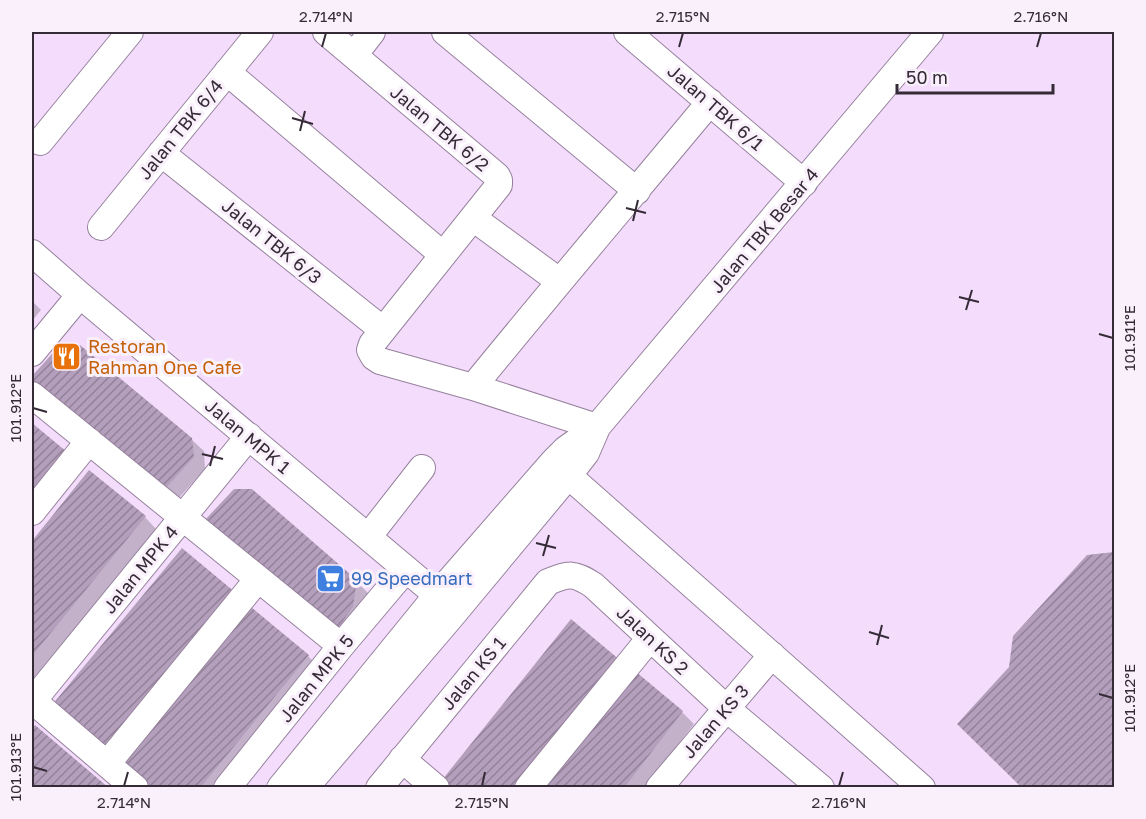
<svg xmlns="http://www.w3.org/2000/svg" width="1146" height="819" font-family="'Golos Text',sans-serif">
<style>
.shadow{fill:#0003}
.building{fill:url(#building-hatch)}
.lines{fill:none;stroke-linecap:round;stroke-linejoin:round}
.minor-casing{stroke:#96819d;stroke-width:28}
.minor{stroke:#fff;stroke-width:26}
.ticks{fill:none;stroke:#342b37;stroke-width:2}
.labels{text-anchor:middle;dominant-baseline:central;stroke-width:6;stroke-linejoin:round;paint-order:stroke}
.street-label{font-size:18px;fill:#342b37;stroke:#f9f0fc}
.food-label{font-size:18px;fill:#c56008;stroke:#f9f0fc;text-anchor:start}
.shop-label{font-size:18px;fill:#366cbe;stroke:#f9f0fc;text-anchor:start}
.neatline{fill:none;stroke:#342b37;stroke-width:2}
.ticks-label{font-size:15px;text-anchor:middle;fill:#342b37}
</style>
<defs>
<pattern id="building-hatch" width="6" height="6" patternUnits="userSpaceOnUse" patternTransform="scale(1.5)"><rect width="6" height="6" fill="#b39ebb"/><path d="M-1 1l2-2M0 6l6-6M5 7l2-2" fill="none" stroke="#928199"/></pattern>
</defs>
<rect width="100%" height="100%" fill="#f4ddfc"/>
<path class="shadow" d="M32 301 41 310 32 321Z
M62 345 191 439 204 451 205 469 176 501 43 390 32 379Z
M32 425 66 453 32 521Z
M90 472 145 517 156 529 32 681V543Z
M216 533 356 581 368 593 364 619 347 642Z
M1114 553V788H1024L1010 668 1087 557Z
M308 656 319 667 221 788H151L136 775Z
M635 673 682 712 694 724 644 788H546Z
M35 727 106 788H32V732Z"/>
<path class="building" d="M61 344 80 345 192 438 194 457 163 491 32 381V376Z
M32 423 67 452 32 496Z
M89 470 146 516 32 656V541Z
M234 489H252L357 580 353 607 335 632 203 522Z
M182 548 236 593 106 750 52 705Z
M1114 552V788H1022L957 724 1009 667 1013 636 1087 555Z
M251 607 309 655 200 788H152L123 763Z
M571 619 621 661 516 788H441L438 785Z
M635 671 683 711 624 788H544Z
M35 725 109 788H32V729Z"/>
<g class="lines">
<defs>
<path id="minor" d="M326 32 497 176 499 180V185L372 344 370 350 374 357 380 361 473 387 597 427
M445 32 637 191
M627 32 804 183
M354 55 372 32
M227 72 443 255
M40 142 130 32
M161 153 383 330
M473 218 559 281
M101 227 260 32
M32 253 80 295 437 595
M32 353 80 295
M473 387C551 291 631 197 710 102
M32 395 341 646
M553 462 922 788
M32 512 89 441
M368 537 422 468
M32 700 135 788
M32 702 249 436
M402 759 436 788
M107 764 258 579
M227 788 341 646 406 569
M280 788 437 595 553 462 566 449 597 427 930 32
M305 788 450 618 568 476 586 453 596 430
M379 788 548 582C570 573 574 573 593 585L726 708 821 788
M528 788 650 638
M659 788 772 655"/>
</defs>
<use href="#minor" class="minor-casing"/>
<use href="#minor" class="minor"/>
</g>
<path class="ticks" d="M322 47 326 33M679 47 683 33M1037 47 1041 33M292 118 313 124M300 131 305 111M626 208 646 213M633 221 638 200M959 297 979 302M966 310 972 290M1099 334 1113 338M33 408 47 412M202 454 223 459M210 466 215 446M536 543 556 548M543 556 549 535M869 632 889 638M877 645 882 625M1099 694 1113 698M33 767 47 771M124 786 128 772M482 786 485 772M839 786 843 772"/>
<defs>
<symbol id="restaurant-square" viewBox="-11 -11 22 22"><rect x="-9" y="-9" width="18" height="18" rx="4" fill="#e8710a" stroke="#f9f0fc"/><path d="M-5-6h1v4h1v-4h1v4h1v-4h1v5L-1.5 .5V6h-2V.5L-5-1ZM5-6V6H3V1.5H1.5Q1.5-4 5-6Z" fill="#fff"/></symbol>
<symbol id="supermarket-square" viewBox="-11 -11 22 22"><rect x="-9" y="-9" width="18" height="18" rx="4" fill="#3f7fe0" stroke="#f9f0fc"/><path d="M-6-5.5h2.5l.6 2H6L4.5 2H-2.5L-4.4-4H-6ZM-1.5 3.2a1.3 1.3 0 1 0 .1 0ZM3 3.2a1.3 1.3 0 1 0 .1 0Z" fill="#fff"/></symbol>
</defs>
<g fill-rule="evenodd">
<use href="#restaurant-square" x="50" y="340" width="33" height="33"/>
<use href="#supermarket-square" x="314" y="562" width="33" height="33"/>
</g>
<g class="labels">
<g class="street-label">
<text transform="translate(716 107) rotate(41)">Jalan TBK 6/1</text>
<text transform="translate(440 128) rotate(40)">Jalan TBK 6/2</text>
<text transform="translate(180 129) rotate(-51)">Jalan TBK 6/4</text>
<text transform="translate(764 230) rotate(-50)">Jalan TBK Besar 4</text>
<text transform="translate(272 241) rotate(39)">Jalan TBK 6/3</text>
<text transform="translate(248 436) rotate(40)">Jalan MPK 1</text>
<text transform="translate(140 569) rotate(-51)">Jalan MPK 4</text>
<text transform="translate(653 640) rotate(43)">Jalan KS 2</text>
<text transform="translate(473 673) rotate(-50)">Jalan KS 1</text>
<text transform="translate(316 678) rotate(-51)">Jalan MPK 5</text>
<text transform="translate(715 721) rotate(-49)">Jalan KS 3</text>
</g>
<g class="food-label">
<text x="88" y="346">Restoran<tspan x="88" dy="21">Rahman One Cafe</tspan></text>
</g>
<g class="shop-label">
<text x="351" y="578">99 Speedmart</text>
</g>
</g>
<rect width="1146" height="819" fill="none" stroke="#f9f0fc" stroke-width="66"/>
<path d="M897 84v9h156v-9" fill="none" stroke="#342b37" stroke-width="3"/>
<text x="906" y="84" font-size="18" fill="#342b37" stroke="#f9f0fc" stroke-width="4.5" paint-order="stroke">50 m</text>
<rect x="33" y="33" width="1080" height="753" class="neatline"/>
<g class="ticks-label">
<text x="326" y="22">2.714°N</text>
<text x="683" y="22">2.715°N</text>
<text x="1041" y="22">2.716°N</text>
<text transform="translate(1130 338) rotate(-90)" y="5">101.911°E</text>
<text transform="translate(16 408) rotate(-90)" y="5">101.912°E</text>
<text transform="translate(1130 698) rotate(-90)" y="5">101.912°E</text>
<text transform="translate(16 767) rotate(-90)" y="5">101.913°E</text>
<text x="124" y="808">2.714°N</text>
<text x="482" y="808">2.715°N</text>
<text x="839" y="808">2.716°N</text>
</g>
</svg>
